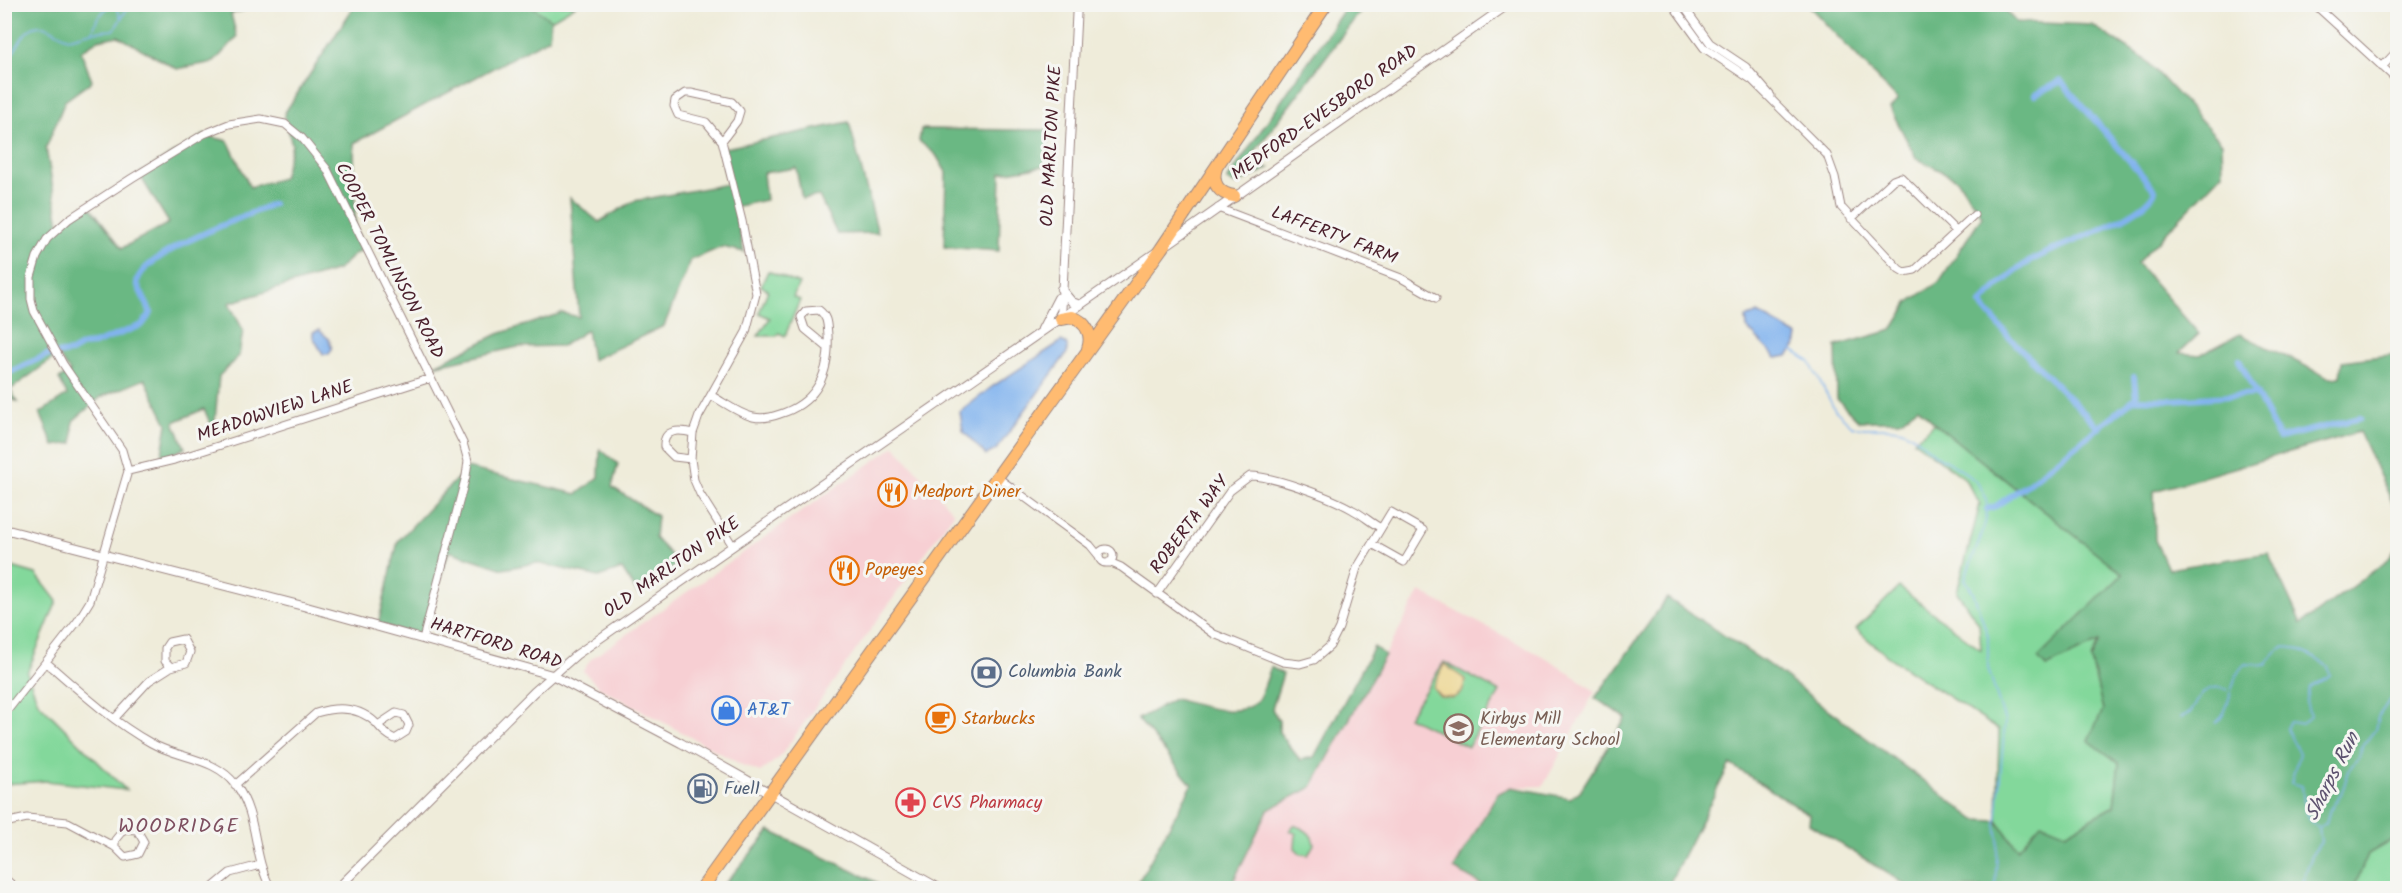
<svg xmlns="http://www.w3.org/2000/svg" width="2402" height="893" font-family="Kalam,sans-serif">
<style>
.built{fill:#f7cfd3}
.green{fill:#83d89b;stroke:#667c63;stroke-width:1.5}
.forest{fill:#6ab883;stroke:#5a6c57;stroke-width:1.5}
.sand{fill:#eeda9e;stroke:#9c7c64;stroke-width:1.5}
.water{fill:#81b3ee;stroke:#66698c;stroke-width:1.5}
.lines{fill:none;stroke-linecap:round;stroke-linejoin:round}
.stream{stroke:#81b3ee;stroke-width:1.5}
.canal{stroke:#81b3ee;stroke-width:6}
.minor-casing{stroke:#9c8682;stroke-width:9}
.tertiary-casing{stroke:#9c8682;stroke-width:10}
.trunk-casing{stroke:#9c8682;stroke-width:14}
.minor{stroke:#fff;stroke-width:7}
.tertiary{stroke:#fff;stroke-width:8}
.trunk{stroke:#ffbb71;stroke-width:12}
.labels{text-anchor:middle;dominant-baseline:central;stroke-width:6;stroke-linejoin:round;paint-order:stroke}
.street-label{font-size:18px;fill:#4a1f2b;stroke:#f6f6f2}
.food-label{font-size:18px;fill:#c56008;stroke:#f6f6f2;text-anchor:start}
.service-label{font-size:18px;fill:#4e5e75;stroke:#f6f6f2;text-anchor:start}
.shop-label{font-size:18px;fill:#366cbe;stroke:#f6f6f2;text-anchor:start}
.education-label{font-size:18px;fill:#785e54;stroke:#f6f6f2;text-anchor:start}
.health-label{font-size:18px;fill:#be3a42;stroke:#f6f6f2;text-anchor:start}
.water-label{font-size:20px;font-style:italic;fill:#5d536f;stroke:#f6f6f2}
.neighbourhood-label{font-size:20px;letter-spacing:1.5px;fill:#7e4f60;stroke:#f6f6f2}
</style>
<rect width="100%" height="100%" fill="#f6f6f2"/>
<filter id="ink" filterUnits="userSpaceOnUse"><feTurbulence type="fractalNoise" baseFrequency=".0167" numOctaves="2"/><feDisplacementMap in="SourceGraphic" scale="12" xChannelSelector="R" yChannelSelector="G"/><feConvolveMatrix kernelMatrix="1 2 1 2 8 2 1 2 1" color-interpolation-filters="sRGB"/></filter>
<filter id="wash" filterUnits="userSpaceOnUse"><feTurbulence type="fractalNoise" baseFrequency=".008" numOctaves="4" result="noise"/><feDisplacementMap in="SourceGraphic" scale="24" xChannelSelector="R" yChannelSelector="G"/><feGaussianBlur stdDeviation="1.35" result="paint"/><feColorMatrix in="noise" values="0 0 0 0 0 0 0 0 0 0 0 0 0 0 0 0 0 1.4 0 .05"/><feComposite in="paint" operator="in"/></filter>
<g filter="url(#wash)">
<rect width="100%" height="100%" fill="#efecda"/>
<path class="built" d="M895 446 954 513 779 758 760 772 742 765 600 688 583 671 591 659Z
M1420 592 1552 661 1595 691 1543 786 1511 787 1497 794 1454 869 1487 888H1230L1268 810 1312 786Z"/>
<path class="green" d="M530 5H576L551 20Z
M768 271 799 284 793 297 800 300 785 336 779 333 776 336H758L770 318 759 313 768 290 761 286Z
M1934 423 2123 574 2046 667 2099 641 2091 659 2103 710 2088 740 2119 763 2114 806 2066 833 2019 850 1997 821 1999 730 1887 656 1856 629 1899 587 1981 650 1979 624 1957 592 1980 504 1964 478 1914 441Z
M5 565 36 574 57 601 27 673 38 702 126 790 46 781 5 784Z
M1444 662 1500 692 1468 747 1408 717Z
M1294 825C1305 830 1312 832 1314 844L1308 855 1301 854 1295 848 1296 834 1290 830Z
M2397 837V888H2354L2368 854Z"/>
<path class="forest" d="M249 4 251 8 231 14 237 37 214 62 177 69 118 36 98 40 81 51 92 81 65 101 46 148 59 224 89 205 122 248 169 223 139 174 204 135 228 141 250 187 283 178 292 145 284 114 355 5H530L551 20 549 38 354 143 355 230 365 249 356 253 338 270 229 303 243 330 239 356 219 376 214 432 204 409 174 422 185 448 161 459 167 424 145 379 101 397 73 421V443L54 446 40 413 67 395 59 379 70 372 58 355 10 390 18 402 5 396 4 5Z
M1347 5H1365L1253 154 1255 166 1269 168 1236 185 1227 180Z
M1808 5H2000L2016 22 2092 25 2146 60 2222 143 2223 173 2137 263 2199 334 2179 353 2200 355 2240 334 2330 378 2340 377 2342 361 2397 354V512L2359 432 2154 491 2155 540 2168 569 2268 553 2301 624 2387 561 2397 547V837L2368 854 2354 888H1911L1809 824 1810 815 1730 764 1667 888H1487L1454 869 1497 794 1511 787 1570 798 1580 791 1626 718 1595 698 1667 598 1766 663 1976 820 1997 821 2018 849 2041 823 2066 833 2114 806 2119 763 2088 740 2103 710 2091 659 2099 642 2046 667 2038 658 2123 574 1934 423 1918 407 1900 421H1859L1837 399 1836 346 1892 330 1909 302 1939 282 1982 216 1957 179 1916 158 1890 108 1898 100Z
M849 122 878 233 837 234 819 196 802 199 796 168 763 173 766 200 734 207 744 252 722 247 691 260 664 326 592 360 587 330 562 346 518 347 433 366 498 334 562 313 579 317 570 198 599 222 634 201 728 184 720 149Z
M921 129 1051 130 1044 166 1001 173 999 251 944 247 946 172 936 155 919 141Z
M600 449 618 464 612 487 657 516 655 538 678 563 638 594 622 569 599 577 536 563 503 569 449 551 421 637 378 624 398 541 467 468 577 494 599 477Z
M1374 647 1385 655 1312 787 1268 810 1230 888H1135L1192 785 1138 719 1174 699C1197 704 1237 720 1256 702 1263 695 1267 677 1271 667L1283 674 1272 709 1279 721V732L1300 760 1314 757Z
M770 831 878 883 874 888H721Z"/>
<path class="sand" d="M1444 664 1466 680 1462 692 1453 698 1440 696 1433 688Z"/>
<path class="water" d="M1758 313 1798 336 1796 346 1788 356 1776 358 1747 328 1746 318Z
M319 330 329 339 332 349 329 354H323L313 337V332Z
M1062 341 1067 345V353L996 450 986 455 963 431 960 412 993 386Z"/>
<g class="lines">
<path class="stream" d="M115 4 121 18
M93 31 97 19 110 4
M4 60C21 52 20 25 42 26 52 27 60 36 69 38L91 32 114 30 130 4
M1792 350 1809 361 1835 410 1852 426C1867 431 1885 425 1902 430 1914 434 1928 449 1939 457 1951 464 1964 470 1974 480 2004 506 1973 550 1965 579L1973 592 1988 636V668L2005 722 1996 826 1998 838 1995 888
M2181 717 2190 713C2199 697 2207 681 2228 690
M2216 723C2233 709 2228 678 2245 664L2266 665C2270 660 2273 654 2278 650 2291 640 2316 660 2328 666L2330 675 2310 688 2306 702 2310 716 2302 724 2290 722 2286 728 2299 753 2291 783 2302 786C2303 799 2306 822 2319 828
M2320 827 2326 823 2330 809 2341 795 2350 768 2359 757 2363 745 2375 730 2378 717 2395 692 2398 676
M2294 888 2301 885 2313 853 2321 842 2319 828"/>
<path class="canal" d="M2035 95 2061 81 2155 190C2150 216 2052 247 2029 262 2016 269 1989 293 1981 304L2008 336 2099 428
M2239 360 2279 438 2360 418
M4 370 10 372 47 355 71 352 83 345 94 344 142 325 151 313 137 284C136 255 247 216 273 204
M2134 377 2136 398
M1987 509 1996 506 2029 483 2134 399 2172 400 2257 394"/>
</g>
</g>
<g filter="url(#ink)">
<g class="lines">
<defs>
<path id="minor" d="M1672 4 1704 48 1752 80 1827 155 1835 177 1841 207 1899 269 1904 272 1915 270 1974 215
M1682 4 1710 43 1746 67 1771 96
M2314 4 2398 81
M2388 4 2398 13
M2382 67 2398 50
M722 141 706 122 678 115 674 106 675 100 685 93H691L732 102 740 111 737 121 722 141 742 221 756 294 746 332 699 416 693 433 691 459 694 480 700 494 733 546
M1218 208 1401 278 1436 298
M1851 219 1893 180 1901 177 1956 231
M712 396C725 403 739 414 753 417 762 419 772 417 780 414 818 402 830 372 828 335 827 325 828 317 819 310L806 311 801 317 805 329 828 348
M691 459 674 457 664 447C663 428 680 430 693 433
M128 471 174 460 431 378
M997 477 1090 545 1099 556
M1099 556a7 7 0 1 1 14 0a7 7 0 1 1-14 0Z
M1109 562 1121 567 1214 634 1283 662 1300 664 1314 660 1330 646 1339 628 1357 568 1391 512 1423 530 1404 562 1372 544
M1157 594 1230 491 1250 476C1274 476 1333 498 1353 510 1363 515 1371 523 1381 528
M46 662C78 690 113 722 151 743 179 759 215 757 236 785 259 816 252 856 271 888
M4 715 77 622 90 601 128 471 122 450 63 364 34 311 31 299V277L37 257 47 239 69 219 132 178 204 134 229 124 261 119 285 124 302 138 327 169 463 443 468 461 466 476 423 639
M115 718 149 681 171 667 186 663 190 652 183 639 169 642 165 648V661L171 667
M235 785 316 713C338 706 359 707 376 723 382 730 386 735 395 739L406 732 409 725 404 715 396 713 378 725
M4 823 27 818 68 822 115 847 125 857 138 854 144 842 137 830 124 829 115 840V847
M4 878 16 888
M212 888 230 873 260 865"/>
<path id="tertiary" d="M1168 244 1509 4
M1061 289 1072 302 1080 305
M1061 319 1077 4
M1042 329 1058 298
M4 529 303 606 552 675 681 743 939 888
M338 888 534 692 576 655 1155 253"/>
<path id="trunk" d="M1216 168C1211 183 1219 194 1234 196
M1061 319 1072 317C1086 322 1093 334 1088 349
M702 888 1161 249 1326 4"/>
</defs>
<use href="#minor" class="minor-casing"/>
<use href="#tertiary" class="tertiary-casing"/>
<use href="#trunk" class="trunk-casing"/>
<use href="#minor" class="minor"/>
<use href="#tertiary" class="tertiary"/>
<use href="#trunk" class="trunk"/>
</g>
</g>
<defs>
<symbol id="restaurant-ring" viewBox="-11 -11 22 22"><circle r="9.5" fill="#f6f6f2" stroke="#e8710a" stroke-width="1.5"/><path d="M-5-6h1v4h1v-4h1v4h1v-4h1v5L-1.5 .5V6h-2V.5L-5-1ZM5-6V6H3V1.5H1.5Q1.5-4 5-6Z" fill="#e8710a"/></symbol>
<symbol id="bank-ring" viewBox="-11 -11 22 22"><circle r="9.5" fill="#f6f6f2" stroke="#5c6f8a" stroke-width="1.5"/><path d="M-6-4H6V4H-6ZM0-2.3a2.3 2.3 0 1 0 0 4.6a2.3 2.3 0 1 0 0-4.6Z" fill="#5c6f8a"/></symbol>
<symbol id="shop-ring" viewBox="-11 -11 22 22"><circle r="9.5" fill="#f6f6f2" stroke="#3f7fe0" stroke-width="1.5"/><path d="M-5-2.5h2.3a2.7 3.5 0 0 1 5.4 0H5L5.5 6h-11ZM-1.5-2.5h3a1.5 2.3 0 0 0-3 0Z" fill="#3f7fe0"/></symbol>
<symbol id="cafe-ring" viewBox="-11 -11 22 22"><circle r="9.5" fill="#f6f6f2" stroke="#e8710a" stroke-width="1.5"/><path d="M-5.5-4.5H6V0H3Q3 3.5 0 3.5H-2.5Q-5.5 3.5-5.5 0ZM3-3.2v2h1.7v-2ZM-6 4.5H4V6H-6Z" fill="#e8710a"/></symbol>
<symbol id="school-ring" viewBox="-11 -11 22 22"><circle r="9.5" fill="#f6f6f2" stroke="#8d6e63" stroke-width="1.5"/><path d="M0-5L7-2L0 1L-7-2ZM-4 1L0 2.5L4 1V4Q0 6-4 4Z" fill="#8d6e63"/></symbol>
<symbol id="fuel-ring" viewBox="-11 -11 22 22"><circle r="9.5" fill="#f6f6f2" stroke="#5c6f8a" stroke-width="1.5"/><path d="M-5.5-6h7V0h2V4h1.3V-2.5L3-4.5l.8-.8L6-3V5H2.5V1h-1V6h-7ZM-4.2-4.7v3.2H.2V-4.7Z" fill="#5c6f8a"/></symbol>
<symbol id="pharmacy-ring" viewBox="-11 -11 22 22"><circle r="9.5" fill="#f6f6f2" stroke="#e0444e" stroke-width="1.5"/><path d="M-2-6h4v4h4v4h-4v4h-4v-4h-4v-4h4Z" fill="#e0444e"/></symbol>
</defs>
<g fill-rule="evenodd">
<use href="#restaurant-ring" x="876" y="476" width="33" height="33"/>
<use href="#restaurant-ring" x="828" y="554" width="33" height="33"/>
<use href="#bank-ring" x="970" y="656" width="33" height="33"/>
<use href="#shop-ring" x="710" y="694" width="33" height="33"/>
<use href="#cafe-ring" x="924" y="702" width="33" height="33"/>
<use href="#school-ring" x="1442" y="712" width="33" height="33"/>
<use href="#fuel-ring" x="686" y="772" width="33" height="33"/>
<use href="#pharmacy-ring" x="894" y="786" width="33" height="33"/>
</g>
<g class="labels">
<g class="street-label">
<text transform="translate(1325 113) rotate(-35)">MEDFORD-EVESBORO ROAD</text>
<text transform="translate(1052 146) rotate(-87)">OLD MARLTON PIKE</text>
<text transform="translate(1334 236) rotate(21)">LAFFERTY FARM</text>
<text transform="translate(389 261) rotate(63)">COOPER TOMLINSON ROAD</text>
<text transform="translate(275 412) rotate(-18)">MEADOWVIEW LANE</text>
<text transform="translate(1190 525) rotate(-53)">ROBERTA WAY</text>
<text transform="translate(672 568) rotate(-35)">OLD MARLTON PIKE</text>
<text transform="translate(496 644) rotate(17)">HARTFORD ROAD</text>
</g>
<g class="food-label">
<text x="913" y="492">Medport Diner</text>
<text x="865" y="570">Popeyes</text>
<text x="962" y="719">Starbucks</text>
</g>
<g class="service-label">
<text x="1008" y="672">Columbia Bank</text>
<text x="724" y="789">Fuel1</text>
</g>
<g class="shop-label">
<text x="747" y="710">AT&amp;T</text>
</g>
<g class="education-label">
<text x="1480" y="719">Kirbys Mill<tspan x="1480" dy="21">Elementary School</tspan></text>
</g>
<g class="health-label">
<text x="932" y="803">CVS Pharmacy</text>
</g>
<g class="water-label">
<text transform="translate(2333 777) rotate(-63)">Sharps Run</text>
</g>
<g class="neighbourhood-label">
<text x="179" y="827">WOODRIDGE</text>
</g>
</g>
<rect width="2402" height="893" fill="none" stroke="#f6f6f2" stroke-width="24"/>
</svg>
